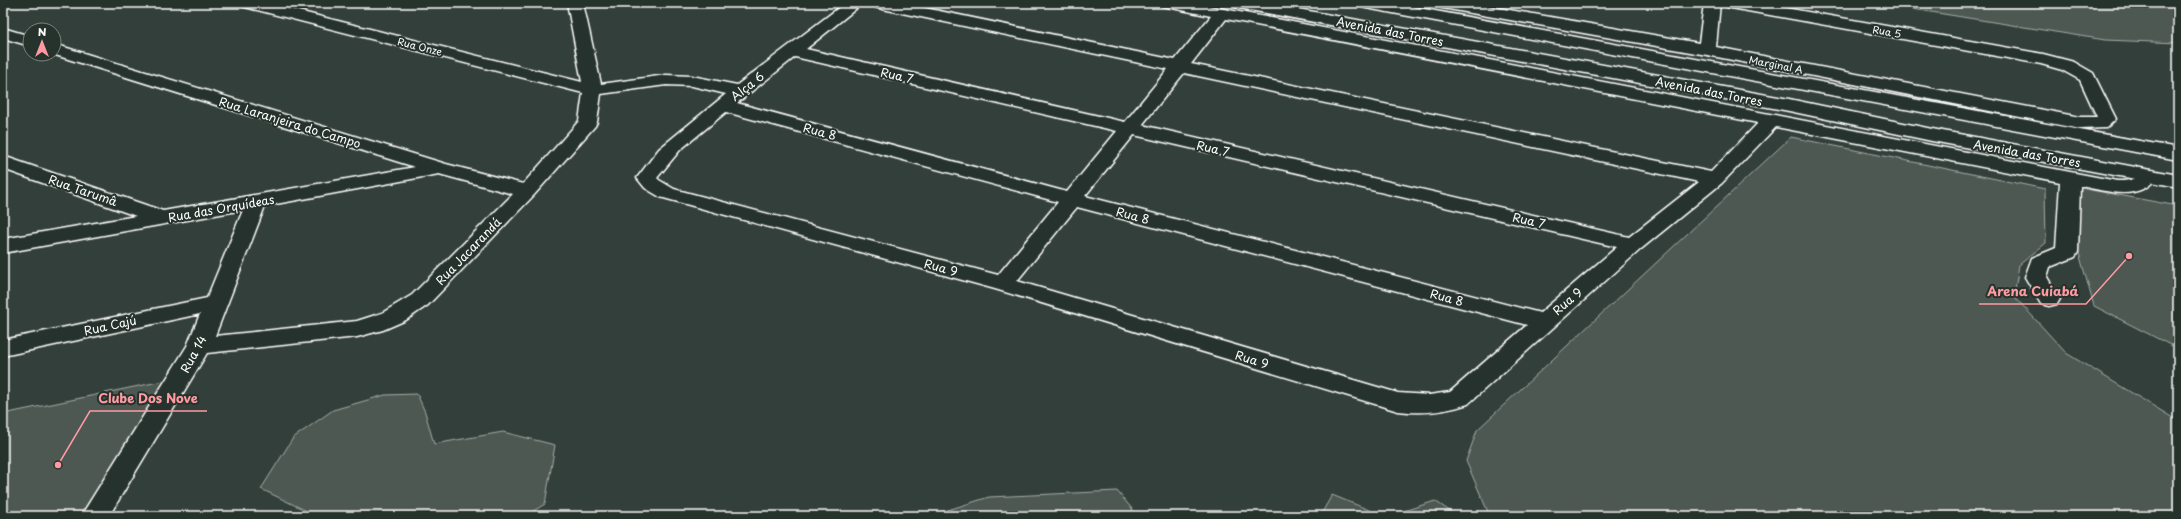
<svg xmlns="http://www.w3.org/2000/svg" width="2181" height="519" font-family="'Playpen Sans',sans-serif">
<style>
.green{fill:#4d5853;stroke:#a6aca9}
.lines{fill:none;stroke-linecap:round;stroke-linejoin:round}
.minor-casing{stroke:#fff;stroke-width:3}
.major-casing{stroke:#fff;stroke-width:3}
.minor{fill:#26332d;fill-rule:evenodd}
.major{fill:#26332d;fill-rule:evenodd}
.labels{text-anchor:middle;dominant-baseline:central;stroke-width:4;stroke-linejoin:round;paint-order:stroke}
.far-street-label{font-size:10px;fill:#fff;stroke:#26332d}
.street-label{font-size:12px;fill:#fff;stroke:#26332d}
.leader{fill:none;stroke:#ff9aa2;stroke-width:1.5}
.callout-dot{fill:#ff9aa2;stroke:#26332d;stroke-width:1.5}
.callout-label{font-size:13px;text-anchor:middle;font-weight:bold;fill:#ff9aa2;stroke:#26332d;stroke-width:4;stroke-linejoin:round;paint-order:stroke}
</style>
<rect width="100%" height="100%" fill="#333f3a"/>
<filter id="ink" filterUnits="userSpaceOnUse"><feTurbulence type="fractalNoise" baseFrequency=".025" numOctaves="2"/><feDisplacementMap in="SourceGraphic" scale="8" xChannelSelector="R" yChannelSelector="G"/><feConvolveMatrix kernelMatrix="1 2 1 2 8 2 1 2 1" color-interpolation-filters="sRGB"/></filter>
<g filter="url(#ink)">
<path class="green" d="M1875 3H2178V43L2105 40Z
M1791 137 2045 189 2046 243 2019 265 2014 296 2066 353 2178 421V516H1497L1488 512 1466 461 1477 430Z
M2080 188 2178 206V349L2094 306 2062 193Z
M168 380 81 516H3V414Z
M417 394 425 412 434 444 503 432 555 445 545 504 525 516H317L261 489 293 438 333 410 385 395Z
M1117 491 1138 516H929L989 497Z
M1332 495 1384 516H1320Z
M1435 501 1457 516H1388Z"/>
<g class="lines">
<defs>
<path id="minor" d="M239 3H266L582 82 567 3H583L601 84 666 75 692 76 737 85 845 3H863L806 49 1125 122 1168 69 878 8 872 6 870 3H901L1175 60 1211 16 1162 6 1160 3H1193L2117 181C2121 181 2126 181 2130 180 2142 177 2139 167 2156 171L2159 175C2140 203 2108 191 2080 186L2078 252 2075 257 2050 267 2047 277 2060 299 2057 304 2049 306 2041 304 2025 277 2032 258 2056 248 2060 182 1776 127 1722 183 1641 249 1468 404C1444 412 1423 414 1398 411L995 289 660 197 645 188 637 178 659 149 726 94 692 86 666 85 601 94 597 122 595 126 534 195 428 305 406 320 383 330 357 337 207 353 109 516H81L187 346 200 314 3 356V340L207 298 243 210 3 253V239L136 216 3 169V156L163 211 415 167 52 54H54V44L446 164 523 184 579 121 583 93 241 6ZM1226 19 1758 123 1711 172 1191 64ZM795 57 1117 131 1067 192 737 103ZM1184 73 1699 182 1629 237 1142 125ZM726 112 1058 202 998 275 674 189 659 180 657 178 680 150ZM1134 135 1617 247 1540 313 1085 196ZM439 174 513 194 412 295 382 313 357 321 215 336 265 206ZM1077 207 1527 325 1450 392 1429 395 1398 393 1017 281Z
M1435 3H1470L1699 43 1704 3H1720L1716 47 2080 117H2097L2080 80 2062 70 2041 64 1731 8 1725 6 1723 3H1758L2043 54 2074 62 2093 73 2116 119 2106 128 2080 129 1707 55 1443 8 1437 6Z
M3 28 30 36V46L3 38Z"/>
<path id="major" d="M1231 3H1265L1789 99 1932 129 2178 175V187L1932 141 1789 111 1239 8 1233 6Z
M1358 3H1392L2178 148V160L1366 8 1360 6Z"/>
</defs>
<use href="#minor" class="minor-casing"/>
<use href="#major" class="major-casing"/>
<use href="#minor" class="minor"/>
<use href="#major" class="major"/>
</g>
</g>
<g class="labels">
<g class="far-street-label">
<text transform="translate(1887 31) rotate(10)">Rua 5</text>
<text transform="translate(420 46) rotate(14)">Rua Onze</text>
<text transform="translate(1776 64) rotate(11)">Marginal A</text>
</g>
<g class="street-label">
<text transform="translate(1390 31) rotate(11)">Avenida das Torres</text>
<text transform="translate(897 75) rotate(13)">Rua 7</text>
<text transform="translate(747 86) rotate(-38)">Alça 6</text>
<text transform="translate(1709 91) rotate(11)">Avenida das Torres</text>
<text transform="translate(290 122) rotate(17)">Rua Laranjeira do Campo</text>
<text transform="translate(820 131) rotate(15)">Rua 8</text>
<text transform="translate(1213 148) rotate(13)">Rua 7</text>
<text transform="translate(2027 153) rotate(10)">Avenida das Torres</text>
<text transform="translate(83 190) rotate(19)">Rua Tarumâ</text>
<text transform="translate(221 208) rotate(-10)">Rua das Orquídeas</text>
<text transform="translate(1133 215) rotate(15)">Rua 8</text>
<text transform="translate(1529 220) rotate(13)">Rua 7</text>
<text transform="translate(468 251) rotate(-46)">Rua Jacarandá</text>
<text transform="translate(941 267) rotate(15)">Rua 9</text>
<text transform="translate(1447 297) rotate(15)">Rua 8</text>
<text transform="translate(1567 301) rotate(-41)">Rua 9</text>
<text transform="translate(110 325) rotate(-12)">Rua Cajú</text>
<text transform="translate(193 354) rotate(-61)">Rua 14</text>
<text transform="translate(1252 359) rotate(17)">Rua 9</text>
</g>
</g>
<path class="leader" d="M2129 256L2086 304H1979M58 465L90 411H207"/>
<g class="callout-dot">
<circle cx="2129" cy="256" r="4"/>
<circle cx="58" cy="465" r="4"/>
</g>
<g class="callout-label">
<text x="2033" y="296">Arena Cuiabá</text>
<text x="148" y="403">Clube Dos Nove</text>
</g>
<rect width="2181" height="519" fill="none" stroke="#26332d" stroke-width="16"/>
<rect x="8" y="8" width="2165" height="503" fill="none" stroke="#fff" stroke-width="1.5" filter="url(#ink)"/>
<g transform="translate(42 42)"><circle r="19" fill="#26332d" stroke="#7d8581"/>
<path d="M0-3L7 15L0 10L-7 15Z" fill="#ff9aa2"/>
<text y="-6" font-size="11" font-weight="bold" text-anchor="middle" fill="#ffffff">N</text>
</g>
</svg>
